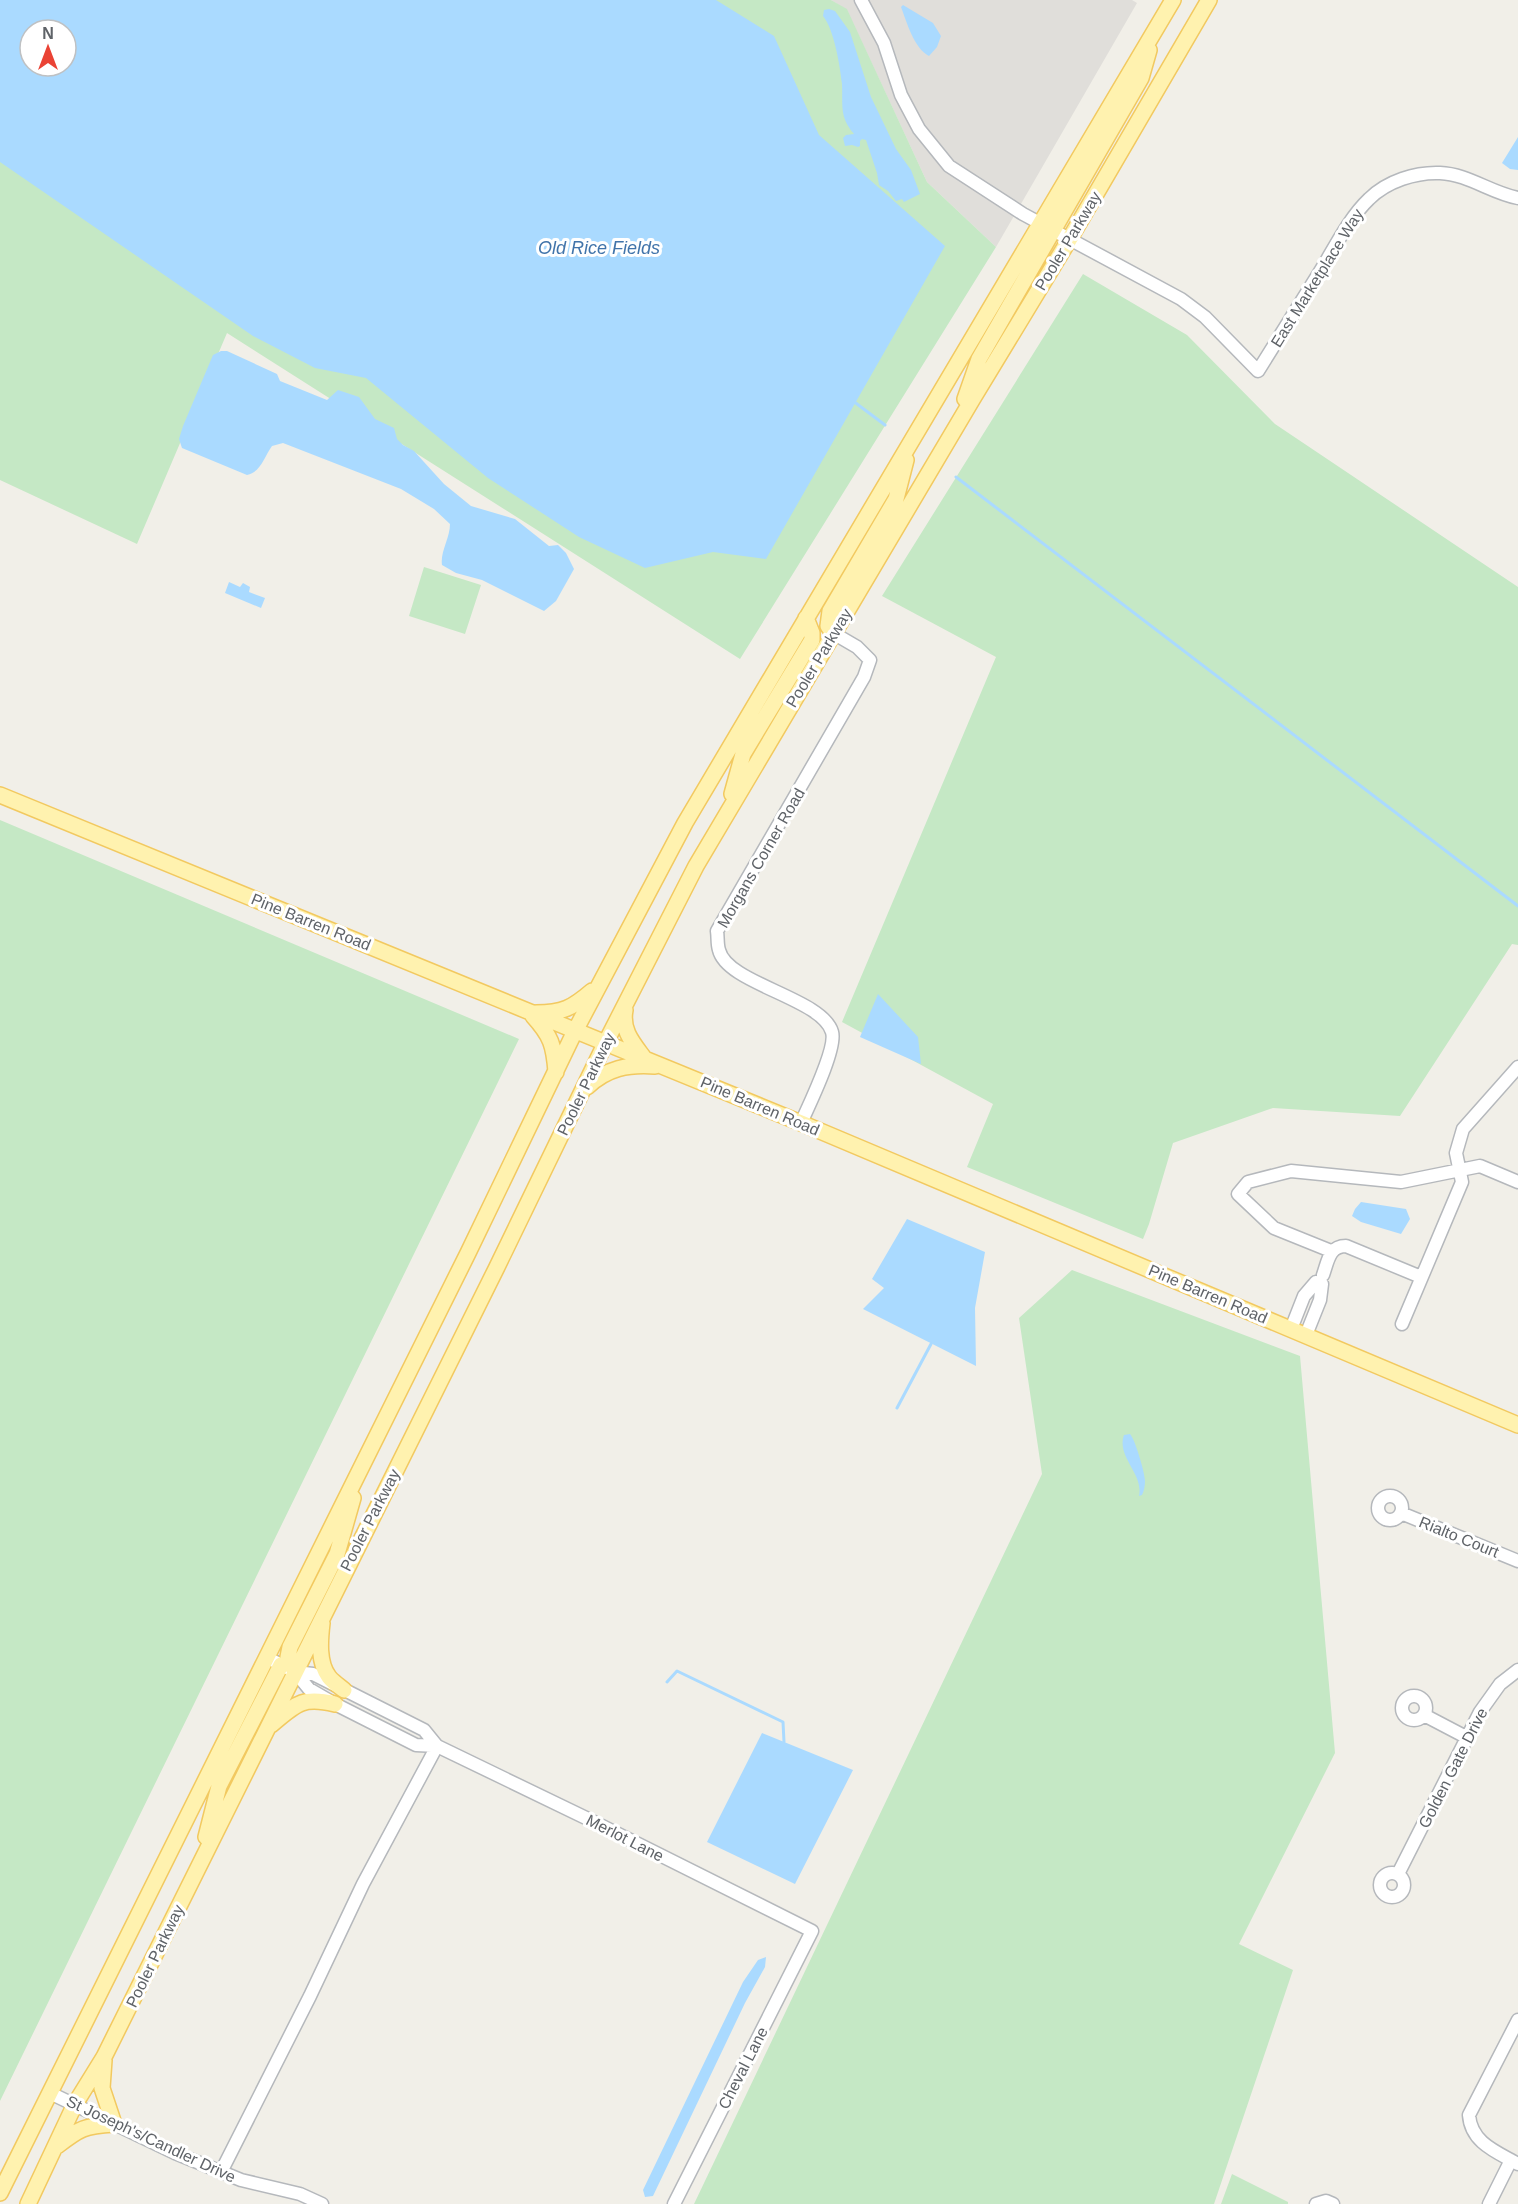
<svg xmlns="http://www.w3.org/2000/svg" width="1518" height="2204" font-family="Helvetica,sans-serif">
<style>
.industrial{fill:#e0deda}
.green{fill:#c5e8c5;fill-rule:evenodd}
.water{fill:#aadaff;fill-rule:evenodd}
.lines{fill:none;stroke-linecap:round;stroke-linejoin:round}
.stream{stroke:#aadaff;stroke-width:3}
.minor-casing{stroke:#b5b8bc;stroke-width:15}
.major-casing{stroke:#f2c960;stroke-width:18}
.minor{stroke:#fff;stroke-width:12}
.major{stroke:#fff2af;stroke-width:15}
.labels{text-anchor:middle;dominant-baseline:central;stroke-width:6;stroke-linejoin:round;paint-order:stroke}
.street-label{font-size:16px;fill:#5f6368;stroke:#fff}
.water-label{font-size:18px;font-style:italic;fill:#4174aa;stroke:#fff}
</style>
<rect width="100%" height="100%" fill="#f1efe8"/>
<path class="industrial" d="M831 0H1132L1137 3 996 247 927 182 847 10Z"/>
<path class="green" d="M0 0H831L847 9 927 182 996 247 740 659 227 333 137 544 0 480ZM30 30H66V66H30Z
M1083 274 1187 335 1275 424 1518 587V945L1512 944 1400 1116 1273 1108 1173 1143 1149 1224 1143 1239 967 1167 993 1104 842 1022 996 657 882 596Z
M424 567 481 585 465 634 409 616Z
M0 820 519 1039 0 2101Z
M1072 1270 1300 1356 1335 1753 1239 1944 1293 1970 1214 2204H694L1042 1474 1019 1318Z
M1232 2174 1288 2202V2204H1221Z"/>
<path class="water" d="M0 0H716L774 36 819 135 945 246 766 559 713 552 645 568 579 537 488 478 366 378 315 368 253 336 0 162ZM30 30H66V66H30Z
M903 5 933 23 941 36 937 47 929 56C914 48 907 23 901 7Z
M829 9 835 11 850 32 871 97 896 149 911 170 920 194 904 202 902 199 896 201 888 191 879 185 877 173 866 140 862 139 860 141V146L858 147 852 145 845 146 843 138 846 135 854 134C839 117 843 105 842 84 840 66 834 29 823 16L824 10Z
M1518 137V170L1510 169 1502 163Z
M221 351H227L277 374 280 381 327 400 338 390 359 397 375 419 394 428 397 439 403 445 414 451 444 484 471 506 515 519 549 546 558 545 566 553 574 569 556 601 544 611 482 580 456 573 442 565C440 552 450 538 450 524L434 509 401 489 283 443 272 446C264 457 261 472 247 475L182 448 179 439 183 426 213 355Z
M229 582 240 587 243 583 250 587 249 592 265 598 261 608 225 593Z
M878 994 918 1037 921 1064 860 1037Z
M1361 1202 1406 1209 1410 1219 1401 1234 1361 1222 1352 1216 1355 1209Z
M907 1219 985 1252 975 1308 976 1366 863 1309 884 1288 872 1279Z
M1130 1434C1135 1439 1145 1473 1145 1481 1145 1486 1144 1491 1142 1495L1139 1496C1144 1474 1116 1457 1124 1435Z
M762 1733 853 1770 795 1884 707 1842Z
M766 1957 765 1967 745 2003 653 2196 645 2197 643 2190 743 1982 758 1960Z"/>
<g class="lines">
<path class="stream" d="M853 401 885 425
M956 477 1518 906
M897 1408 931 1344
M667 1682 677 1671 783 1722 784 1742"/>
<defs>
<path id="minor" d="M861 0 884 43 901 95 919 129 949 166 1023 214 1181 299 1205 317 1258 371C1279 337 1300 304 1321 270 1335 247 1349 218 1369 199 1387 181 1416 172 1440 173 1468 174 1491 193 1518 198
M801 1123C809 1105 837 1048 832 1032 822 998 727 984 719 950 717 944 718 937 717 931L864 677 870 660 857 647 833 633
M1331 1251 1274 1228 1238 1194 1248 1182 1291 1171 1401 1182 1480 1166 1518 1182
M1323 1275C1328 1261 1329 1246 1346 1246L1421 1277
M1402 1324 1462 1182 1456 1153 1463 1129 1518 1067
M1291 1329 1304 1296 1316 1282
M1306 1335 1320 1300 1322 1284
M1378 1508a12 12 0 1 1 24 0a12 12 0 1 1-24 0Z
M1401 1513 1518 1561
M266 1657 295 1672 313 1674 424 1730 437 1746
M295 1672 309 1689 335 1704 416 1745 437 1746 586 1818 812 1931 674 2204
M1402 1708a12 12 0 1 1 24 0a12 12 0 1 1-24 0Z
M1424 1715 1466 1737
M1380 1885a12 12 0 1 1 24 0a12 12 0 1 1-24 0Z
M1398 1874 1480 1712 1500 1684 1518 1670
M1518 2020 1469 2115C1471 2143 1497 2152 1518 2164
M50 2093 175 2153 241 2180 300 2194 322 2204
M221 2172 310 1996 363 1884 437 1746
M1316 2204 1326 2201 1333 2204
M1489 2204 1511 2160"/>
<path id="major" d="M965 399 979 359 1141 78 1149 50
M833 633 828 626 830 611 896 499 906 460
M732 794 743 754 812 640V633L806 618
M0 795 801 1123 1518 1425
M625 1010C621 1030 633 1043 644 1058
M536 1013C563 1013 572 1008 592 991
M533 1016C551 1036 554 1045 556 1072
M587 1087C607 1068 628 1064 655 1066
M322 1623C320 1640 318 1663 329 1677 333 1682 339 1686 344 1690
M295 1672 288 1657 290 1647 337 1554 353 1498
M271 1725C296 1704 302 1696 335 1704
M206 1837 219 1786 281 1665
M57 2146C80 2128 84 2126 114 2124L102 2088 104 2060
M0 2193 468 1253 575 1031 685 823 1173 0
M28 2204 75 2104 104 2057 496 1269 606 1042 696 866 972 400 1069 240 1209 0"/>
</defs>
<use href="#minor" class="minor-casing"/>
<use href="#major" class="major-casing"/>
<use href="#minor" class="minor"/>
<use href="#major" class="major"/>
</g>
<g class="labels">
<g class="street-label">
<text transform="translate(1068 241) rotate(-59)">Pooler Parkway</text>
<text transform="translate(1317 278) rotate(-58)">East Marketplace Way</text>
<text transform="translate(819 658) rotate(-59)">Pooler Parkway</text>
<text transform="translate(761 858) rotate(-60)">Morgans Corner Road</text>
<text transform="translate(311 922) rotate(22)">Pine Barren Road</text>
<text transform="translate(586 1084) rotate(-64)">Pooler Parkway</text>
<text transform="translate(760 1106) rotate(23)">Pine Barren Road</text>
<text transform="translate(1208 1294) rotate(23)">Pine Barren Road</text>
<text transform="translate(370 1520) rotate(-63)">Pooler Parkway</text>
<text transform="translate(1459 1537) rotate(22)">Rialto Court</text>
<text transform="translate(1453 1768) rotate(-63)">Golden Gate Drive</text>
<text transform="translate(625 1838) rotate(27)">Merlot Lane</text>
<text transform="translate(155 1956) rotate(-64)">Pooler Parkway</text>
<text transform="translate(743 2068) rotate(-63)">Cheval Lane</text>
<text transform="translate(151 2139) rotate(25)">St Joseph's/Candler Drive</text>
</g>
<g class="water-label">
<text x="599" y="248">Old Rice Fields</text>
</g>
</g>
<g transform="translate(48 48)"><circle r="28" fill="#ffffff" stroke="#bfc1c3" stroke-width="1.5"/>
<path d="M0-4.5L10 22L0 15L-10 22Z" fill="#ea4335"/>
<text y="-9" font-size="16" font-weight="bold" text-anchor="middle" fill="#5f6368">N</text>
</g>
</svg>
